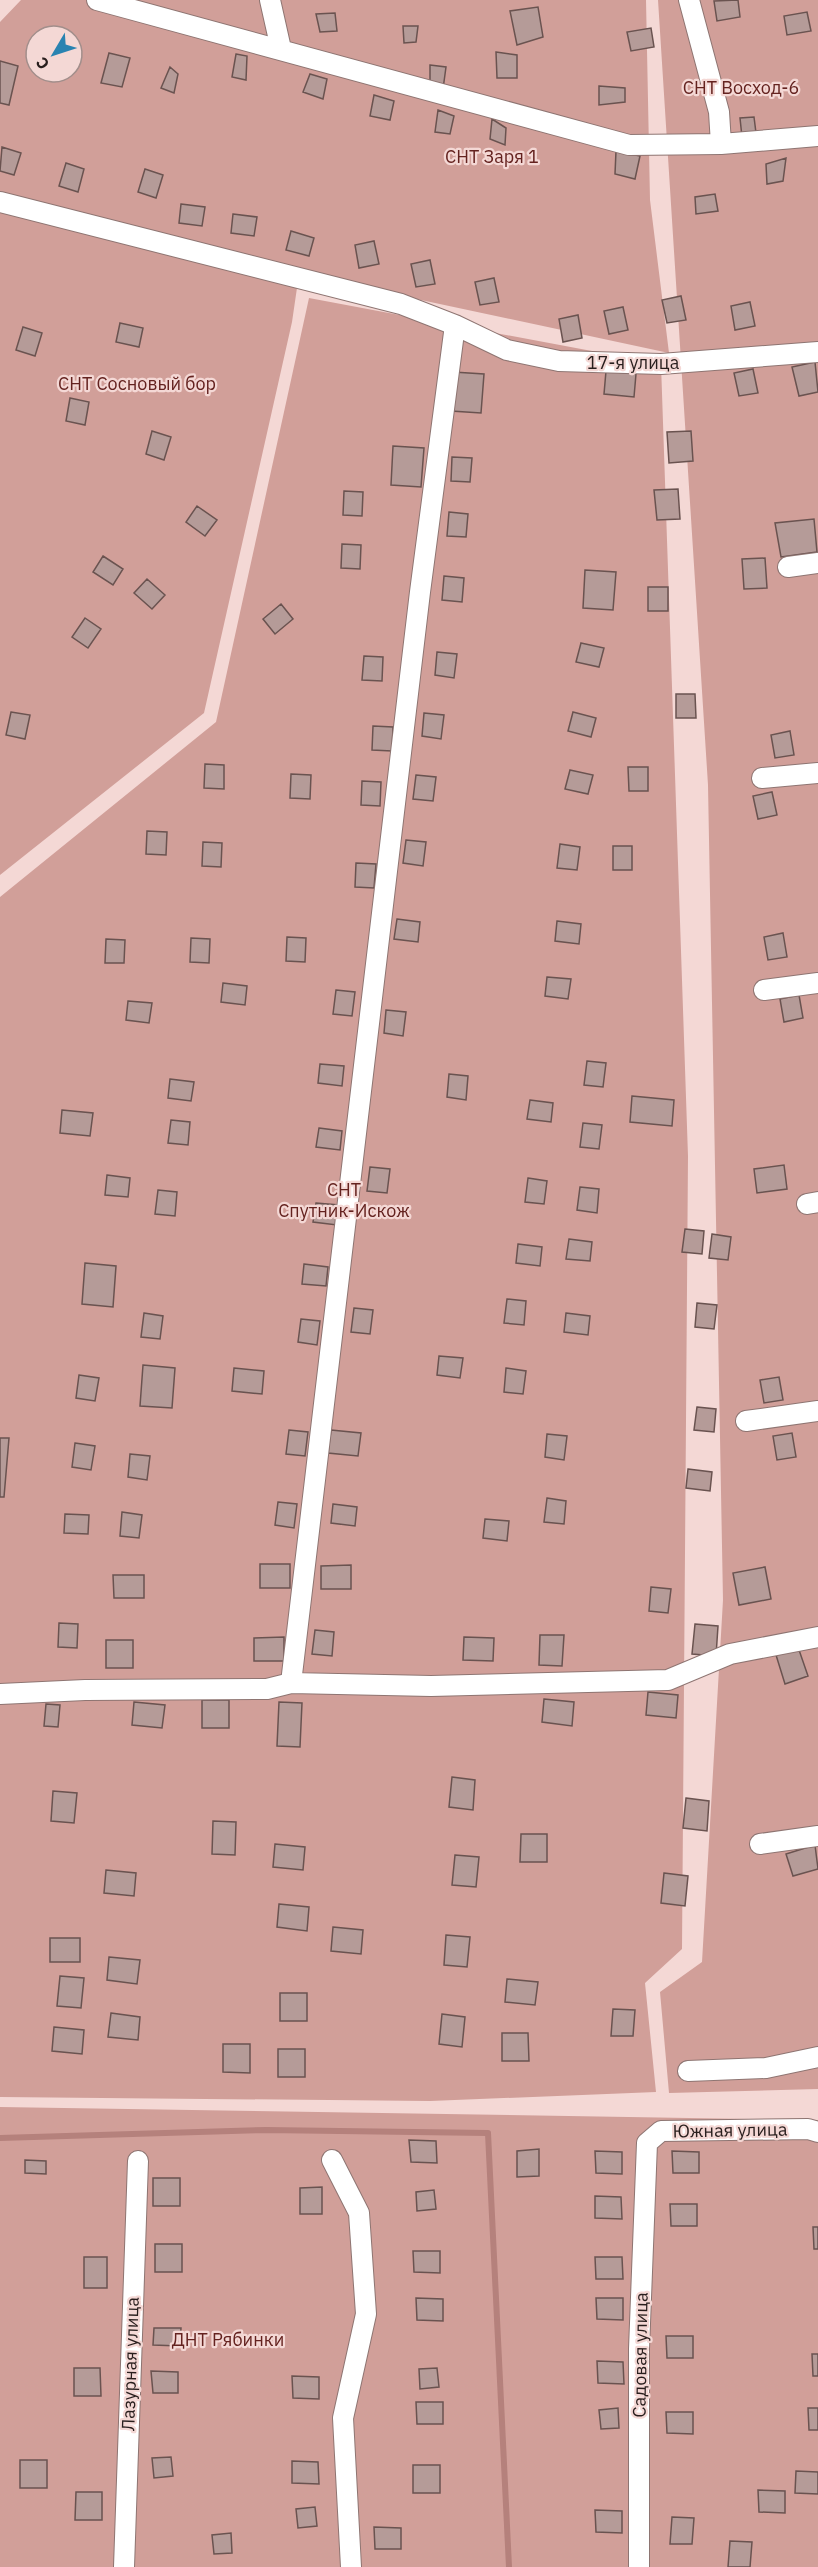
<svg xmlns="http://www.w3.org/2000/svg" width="818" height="2567" font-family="'IBM Plex Sans',sans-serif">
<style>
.green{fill:#d19f99;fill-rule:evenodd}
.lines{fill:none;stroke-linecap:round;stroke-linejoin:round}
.stream{stroke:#b5817c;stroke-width:6}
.building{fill:#b59b98;stroke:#6a5350;stroke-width:1.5}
.street-casing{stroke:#8e7572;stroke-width:22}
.street{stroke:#fff;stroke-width:20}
.labels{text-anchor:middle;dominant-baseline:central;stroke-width:4.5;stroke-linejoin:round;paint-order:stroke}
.park-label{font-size:18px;fill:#64221f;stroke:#f4d8d5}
.street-label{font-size:18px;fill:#281e1d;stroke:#f4d8d5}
</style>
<rect width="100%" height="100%" fill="#f4d8d5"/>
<path class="green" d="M21 0H646L650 200 669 353 421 300 0 198V22ZM36 36H72V72H36Z
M658 0H818V2089L669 2093 660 1992 702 1962 723 1600 708 785Z
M0 207 298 281 292 322 204 713 0 875Z
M309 298 661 364 688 1156 682 1949 645 1983 656 2092 430 2101 0 2097V897L216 722Z
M0 2107 818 2120V2567H0Z"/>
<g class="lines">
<path class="stream" d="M0 2138 266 2130 488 2133 509 2567"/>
</g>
<path class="building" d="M738 0 740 17 717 21 714 1Z
M538 7 543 37 517 45 510 11Z
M807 12 811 31 787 35 784 16Z
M335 13 337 31 320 32 316 14Z
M403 26H418L416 42 404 43Z
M651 28 654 47 631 51 627 32Z
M496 52 517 55V78H497Z
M109 53 130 58 122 87 101 83Z
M236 54 247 56 246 80 232 77Z
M0 61 18 66 9 105 0 103Z
M430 65 446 67 443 89 430 88Z
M170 67 178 74 174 93 161 88Z
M310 74 327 79 323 99 303 92Z
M599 86 625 88V102L599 105Z
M374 95 394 101 390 120 370 116Z
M438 110 454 116 450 134 435 132Z
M754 117 756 133 742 137 740 118Z
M492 119 506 128 505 145 490 139Z
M2 147 21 153 14 175 0 171Z
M616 151 640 156 635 179 615 174Z
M786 158 783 181 767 184 766 164Z
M66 163 84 169 78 192 59 186Z
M145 169 163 175 156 198 138 192Z
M715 194 718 211 696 214 695 197Z
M181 204 205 207 202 226 179 223Z
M233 214 257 217 254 236 231 233Z
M291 231 314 238 309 256 286 250Z
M374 241 379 264 359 268 355 245Z
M430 260 435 284 416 287 411 264Z
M494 278 499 302 480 305 475 282Z
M681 296 686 320 667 323 662 300Z
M750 302 755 326 735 330 731 306Z
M623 307 628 330 609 334 604 311Z
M578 315 582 338 563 342 559 319Z
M120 323 143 328 139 347 116 342Z
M23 327 42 333 35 356 16 350Z
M815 362 818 392 799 396 792 367Z
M753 369 758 393 739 396 734 373Z
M606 371 636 374 634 397 604 394Z
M453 372 484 374 481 413 451 411Z
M70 398 89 402 85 425 66 421Z
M152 431 171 437 164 460 146 454Z
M691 431 693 461 669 463 667 432Z
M393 446 424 448 421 487 391 485Z
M452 457 472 458 470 482 451 481Z
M678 489 680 519 657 520 654 490Z
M344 491 363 492 362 516 343 515Z
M197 506 217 520 205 536 186 522Z
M449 512 468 514 466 537 447 536Z
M814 519 817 552 781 557 775 523Z
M342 544 361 545 360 569 341 568Z
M103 556 123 569 113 585 93 572Z
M765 558 767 588 744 589 742 559Z
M585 570 616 572 613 610 583 608Z
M444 576 464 578 462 602 442 600Z
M147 579 165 595 152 609 134 593Z
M648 587H668V611H648Z
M281 604 293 619 275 634 263 619Z
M85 618 101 629 88 648 72 637Z
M581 643 604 648 599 667 576 662Z
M437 652 457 654 454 678 435 675Z
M364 656 383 657 382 681 362 680Z
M676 694H695L696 718H676Z
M11 712 30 715 25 739 6 735Z
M573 712 596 718 591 737 568 731Z
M424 713 444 715 441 739 422 736Z
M373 726 393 727 392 751 372 750Z
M790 731 794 755 775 758 771 735Z
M205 764 224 765V789L204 788Z
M628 767H648V791H629Z
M570 770 593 775 588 794 565 789Z
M291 774 311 775 310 799 290 798Z
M416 775 436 777 433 801 413 799Z
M362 781 381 782 380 806 361 805Z
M772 792 777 815 758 819 753 796Z
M147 831 167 832 166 855 146 854Z
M406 840 426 842 423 866 403 863Z
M203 842 222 843 221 867 202 866Z
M560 844 580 847 577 870 557 868Z
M613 846H632V870H613Z
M356 863 376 864 374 888 355 887Z
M397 919 420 922 418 942 394 939Z
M557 921 581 924 579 944 555 941Z
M783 933 787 957 768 960 764 937Z
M287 937 306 938 305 962 286 961Z
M191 938 210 939 209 963 190 962Z
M106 939 125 940 124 963H105Z
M547 977 571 979 568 999 545 996Z
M223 983 247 986 245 1005 221 1002Z
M336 990 355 992 352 1016 333 1014Z
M799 995 803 1018 784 1022 780 999Z
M128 1001 152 1003 149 1023 126 1020Z
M386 1010 406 1012 403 1036 384 1033Z
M587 1061 606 1063 603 1087 584 1085Z
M320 1064 344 1066 342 1086 318 1083Z
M449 1074 468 1076 466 1100 447 1097Z
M170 1079 194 1082 191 1101 168 1098Z
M632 1096 674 1100 672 1126 630 1122Z
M530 1100 553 1103 551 1122 527 1119Z
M62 1110 93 1113 90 1136 60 1133Z
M171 1120 190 1122 188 1145 168 1143Z
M583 1123 602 1125 599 1149 580 1147Z
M319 1128 342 1131 340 1150 316 1147Z
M784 1165 787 1189 757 1193 754 1169Z
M370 1167 390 1169 387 1193 367 1191Z
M107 1175 130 1178 128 1197 105 1195Z
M528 1178 547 1181 544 1204 525 1202Z
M580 1187 599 1189 597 1213 577 1210Z
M158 1190 177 1192 175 1216 155 1214Z
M316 1203 339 1205 337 1225 313 1222Z
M685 1229 704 1231 702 1254 682 1252Z
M712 1234 731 1237 728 1260 709 1258Z
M569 1239 592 1242 590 1261 566 1259Z
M518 1244 542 1247 540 1266 516 1263Z
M85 1263 116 1266 113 1307 82 1304Z
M304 1264 328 1267 326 1286 302 1284Z
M507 1299 526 1301 524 1325 504 1323Z
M697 1303 717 1305 714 1329 695 1327Z
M354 1308 373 1310 370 1334 351 1332Z
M144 1313 163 1316 160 1339 141 1337Z
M566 1313 590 1316 588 1335 564 1332Z
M301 1319 320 1321 317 1345 298 1342Z
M439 1356 463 1358 460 1378 437 1375Z
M143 1365 175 1368 172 1408 140 1406Z
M234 1368 264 1371 262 1394 232 1391Z
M506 1368 526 1371 523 1394 504 1392Z
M79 1375 99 1378 95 1401 76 1398Z
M779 1377 783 1400 764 1403 760 1380Z
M697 1407 716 1409 714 1432 694 1430Z
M289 1430 308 1432 305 1456 286 1454Z
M331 1430 361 1433 358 1456 328 1453Z
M792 1433 796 1457 777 1460 773 1436Z
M547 1434 567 1436 564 1460 545 1457Z
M0 1438H9L4 1497H0Z
M75 1443 95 1446 91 1470 72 1467Z
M130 1454 150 1456 147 1480 128 1477Z
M688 1469 712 1472 710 1491 686 1488Z
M547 1498 566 1501 564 1524 544 1522Z
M278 1502 297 1504 294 1528 275 1525Z
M333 1504 357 1507 355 1526 331 1523Z
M122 1512 142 1515 139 1538 120 1536Z
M65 1514 89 1515 88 1534 64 1533Z
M485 1519 509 1521 507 1541 483 1538Z
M260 1564H290V1588H260Z
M351 1565V1589H321V1566Z
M765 1567 771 1599 739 1605 733 1573Z
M113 1575H144V1598H114Z
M651 1587 671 1589 668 1613 649 1611Z
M59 1623 78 1624 77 1648 58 1647Z
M695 1624 718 1626 716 1656 692 1654Z
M315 1630 334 1632 332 1656 312 1654Z
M540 1635H564L562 1666 539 1665Z
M284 1637V1661H254V1638Z
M464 1637 494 1638 493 1661 463 1660Z
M106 1640H133V1668H106Z
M798 1647 808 1676 785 1684 776 1655Z
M648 1692 678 1695 676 1718 646 1715Z
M544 1699 574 1702 572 1726 542 1722Z
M202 1700H229V1728H202Z
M134 1702 165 1705 162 1728 132 1725Z
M279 1702 302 1703 300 1747 277 1746Z
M46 1704 60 1705 58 1727 44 1726Z
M452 1777 475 1780 473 1810 449 1807Z
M53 1791 77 1793 74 1823 51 1821Z
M686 1798 709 1801 707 1831 683 1828Z
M213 1821 236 1822 235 1855 212 1854Z
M521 1834H547V1862H520Z
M275 1844 305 1847 303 1870 273 1867Z
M815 1845 818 1869 793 1876 786 1854Z
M455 1855 479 1857 476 1887 452 1885Z
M106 1870 136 1873 134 1896 104 1893Z
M664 1873 688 1876 685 1906 661 1903Z
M279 1904 309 1907 307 1931 277 1927Z
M333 1927 363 1930 361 1954 331 1951Z
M446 1935 470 1937 467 1967 444 1965Z
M50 1938H80V1962H50Z
M109 1957 140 1960 137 1984 107 1980Z
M60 1976 84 1978 81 2008 57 2006Z
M507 1979 538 1982 535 2005 505 2002Z
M280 1993H307V2021H280Z
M613 2009 635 2010 633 2036H611Z
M111 2013 140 2017 138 2040 108 2037Z
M442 2014 465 2017 462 2047 439 2044Z
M54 2027 84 2030 82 2054 52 2051Z
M502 2033H528L529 2061H502Z
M223 2044H250V2073L223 2072Z
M278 2049H305V2077H278Z
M409 2140 436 2141 437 2163 411 2162Z
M539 2149V2176L517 2177V2151Z
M595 2151 622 2152V2174L596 2173Z
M672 2151 699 2152V2173H673Z
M25 2160 46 2161V2174L25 2173Z
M153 2178H180V2206H153Z
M322 2187V2214H300V2188Z
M434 2190 436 2209 417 2211 416 2192Z
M595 2196 621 2197 622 2219 595 2218Z
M670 2204H697V2226H671Z
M813 2227H818V2249H814Z
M155 2244H182V2272H155Z
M413 2251H440V2273L414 2272Z
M84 2257H107V2288H84Z
M595 2257H622L623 2279H596Z
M416 2298 443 2299V2321L417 2320Z
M596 2298H623V2320L597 2319Z
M154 2328H181L180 2346 153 2345Z
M666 2336H693V2358H667Z
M812 2354H818V2376H813Z
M597 2361 623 2362 624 2384 598 2383Z
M74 2368H100L101 2396H74Z
M437 2368 439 2387 420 2389 419 2369Z
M151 2371 178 2372V2393H153Z
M292 2376 319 2377V2399L293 2398Z
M416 2402H443V2424H417Z
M618 2408 619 2428 601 2429 599 2410Z
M808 2408H818V2430H809Z
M666 2412H693V2434L667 2433Z
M171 2457 173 2476 154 2478 152 2458Z
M20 2460H47V2488H20Z
M292 2461 318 2462 319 2484 292 2483Z
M413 2465H440V2493H413Z
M796 2471 818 2472V2494L795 2493Z
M758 2490 785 2491V2513L759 2512Z
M76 2492H102V2520H75Z
M315 2507 317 2526 298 2528 296 2509Z
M595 2510 622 2511V2533L596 2532Z
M672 2517 694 2518 692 2544H670Z
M374 2527 401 2528V2549H375Z
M231 2533 232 2553 214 2554 212 2535Z
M730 2541 752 2542 750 2567H728Z"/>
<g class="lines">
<defs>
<path id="street" d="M97 0 629 145 721 144 818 136
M270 0 281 49
M689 0 719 112 721 144
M0 202 401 304 455 325 507 350 559 361 661 364 818 352
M788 567 818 563
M762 778 818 773
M764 990 818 983
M807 1204 818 1202
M746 1421 818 1411
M291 1683 420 592 455 325
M0 1694 85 1690 267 1689 291 1683 431 1686 668 1680 730 1654 818 1637
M760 1844 818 1836
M688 2071 766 2068 818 2057
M332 2160 359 2213 366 2314 343 2418 351 2567
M124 2567 138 2161
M639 2567V2349L647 2143 661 2131 808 2129 818 2132"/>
</defs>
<use href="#street" class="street-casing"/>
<use href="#street" class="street"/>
</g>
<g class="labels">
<g class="park-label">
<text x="741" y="87">СНТ Восход-6</text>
<text x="492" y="156">СНТ Заря 1</text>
<text x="137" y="383">СНТ Сосновый бор</text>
<text x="344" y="1189">СНТ<tspan x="344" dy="21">Спутник-Искож</tspan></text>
<text x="228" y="2339">ДНТ Рябинки</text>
</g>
<g class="street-label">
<text x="633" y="362">17-я улица</text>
<text transform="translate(730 2130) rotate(-1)">Южная улица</text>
<text transform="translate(640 2355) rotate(-89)">Садовая улица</text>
<text transform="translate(130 2364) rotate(-88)">Лазурная улица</text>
</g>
</g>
<g transform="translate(54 54) rotate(231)"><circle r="28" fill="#f4d8d5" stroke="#a28e8b" stroke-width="1.5"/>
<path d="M0-4.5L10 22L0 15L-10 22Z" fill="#2983b1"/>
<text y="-9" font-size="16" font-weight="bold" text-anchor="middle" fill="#281e1d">С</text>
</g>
</svg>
